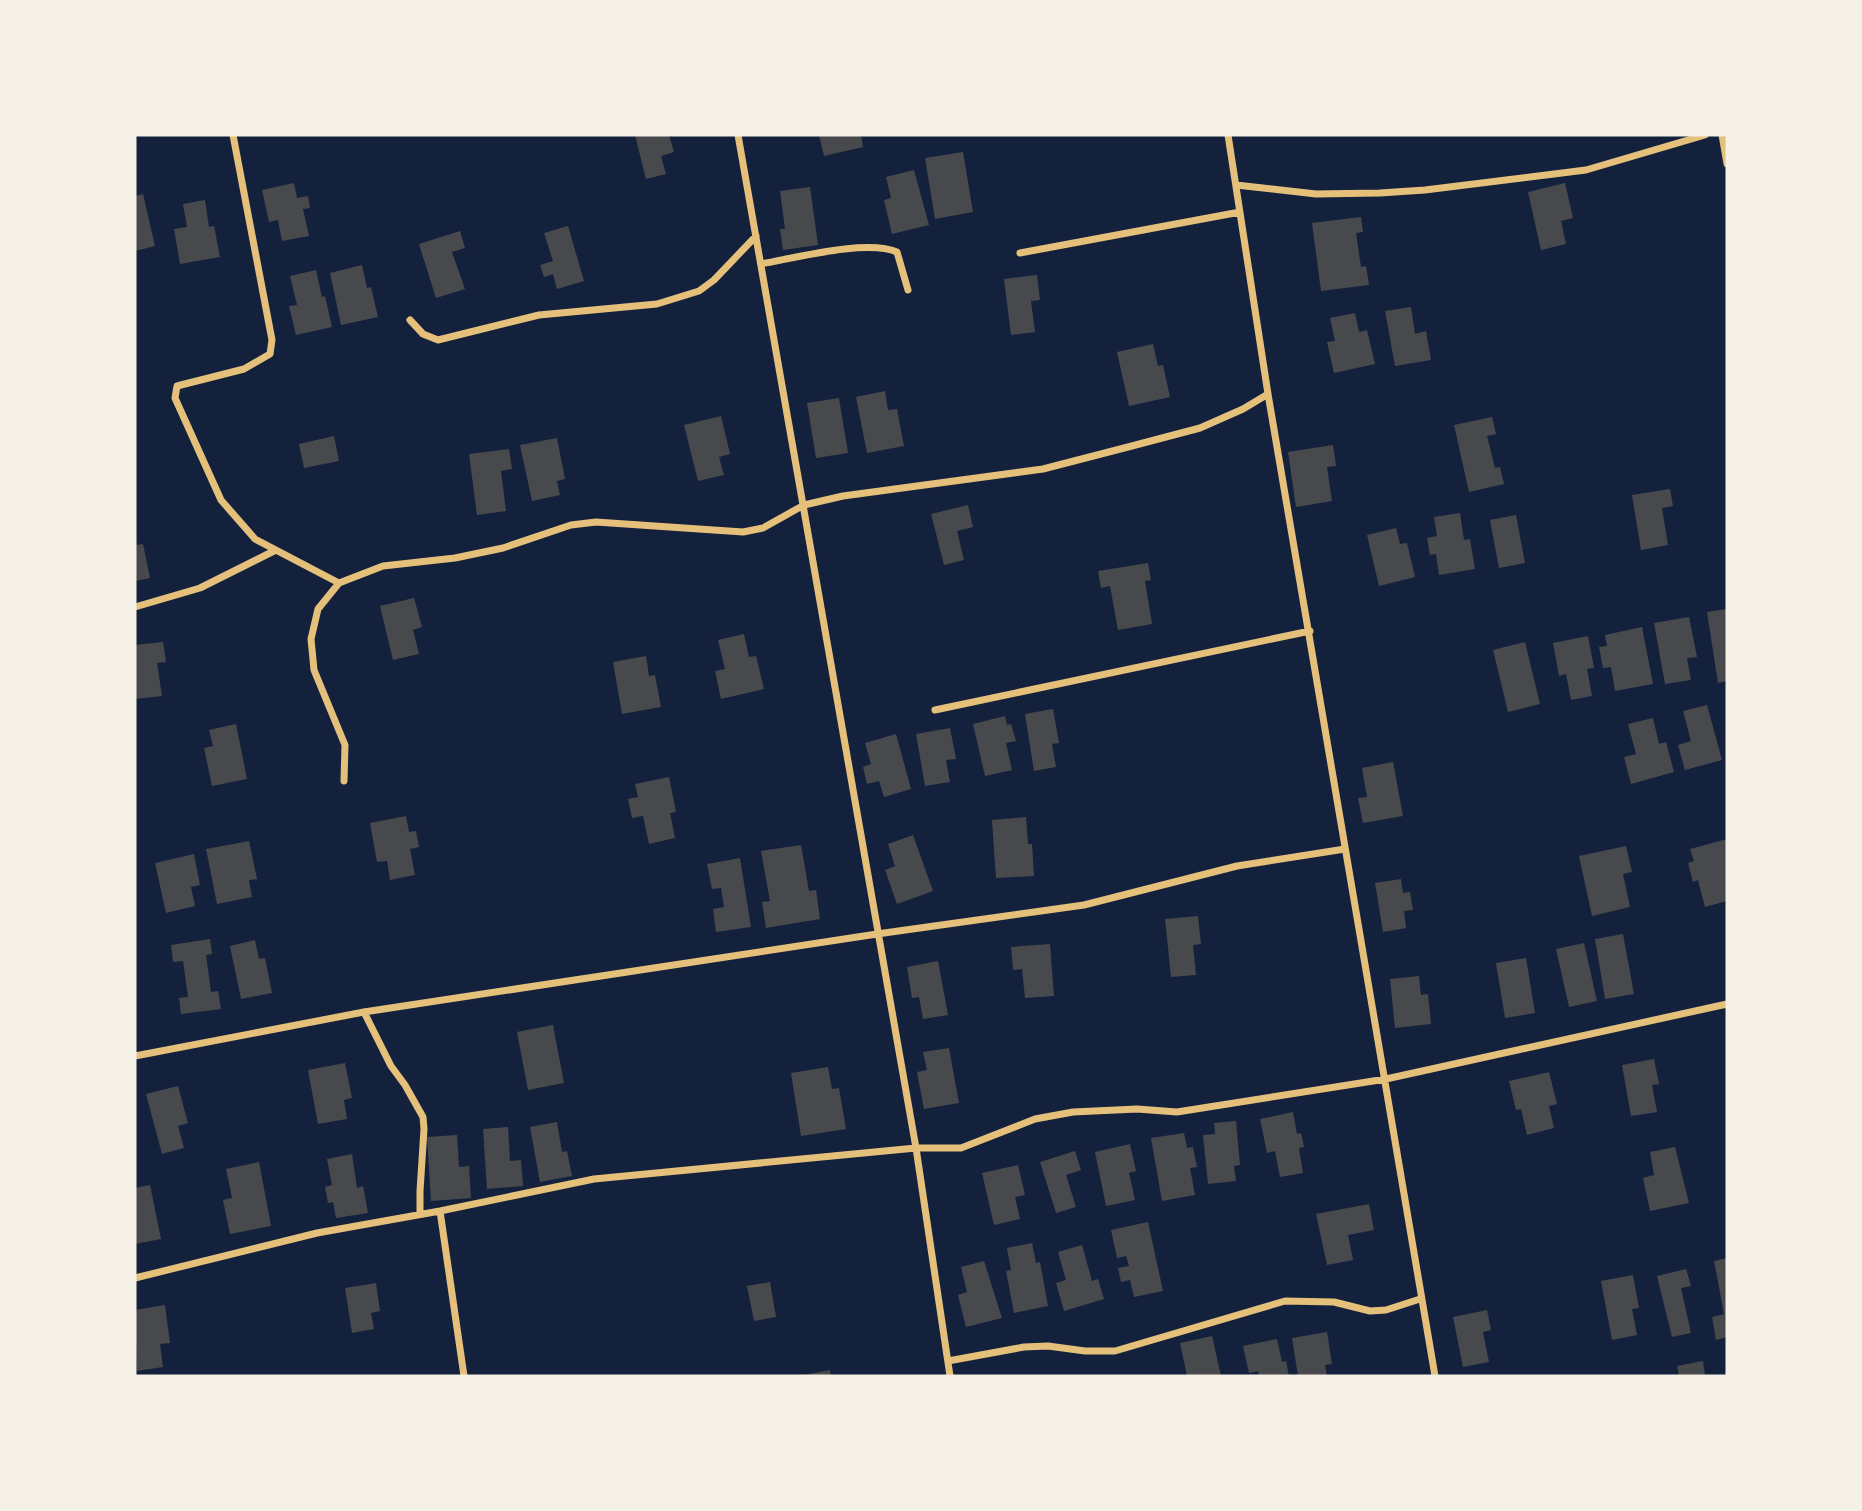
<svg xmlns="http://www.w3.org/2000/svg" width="1862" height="1511" font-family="Spectral,serif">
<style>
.building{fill:#48494c}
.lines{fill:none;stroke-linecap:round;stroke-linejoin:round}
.minor{stroke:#e5c07b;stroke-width:7}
</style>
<rect width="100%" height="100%" fill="#14213d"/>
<path class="building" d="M635 135H669L674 152 661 156 666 174 646 179Z
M819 135H861L863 147 824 156Z
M963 152 973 212 935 219 925 158Z
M914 170 929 225 892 234 884 200 891 198 886 177Z
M294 183 297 198 308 196 310 208 303 209 309 236 282 241 278 220 269 222 262 190Z
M1565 183 1573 218 1561 221 1566 244 1541 250 1528 192Z
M810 187 818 245 783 250 780 229H785L780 191Z
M143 194 155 246 135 251V196Z
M205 200 209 227 214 226 220 257 180 264 174 229 187 227 183 204Z
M1361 217 1363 232 1356 233 1361 267 1366 266 1369 285 1321 291 1312 223Z
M568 226 584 281 557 289 553 274 544 277 540 265 553 261 544 233Z
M460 231 465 248 452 252 465 289 436 298 419 244Z
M362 265 367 288 371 287 378 317 341 325 330 273Z
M316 270 322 297 325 296 332 327 296 335 289 306 297 305 290 276Z
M1037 275 1040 300 1031 301 1035 332 1011 335 1004 279Z
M1411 307 1415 334 1426 331 1431 360 1395 366 1385 311Z
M1355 313 1359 332 1367 330 1375 364 1334 373 1327 342 1335 341 1330 318Z
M1153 344 1158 366 1163 365 1170 397 1129 406 1117 352Z
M885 391 888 410 897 409 904 446 867 453 856 397Z
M839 398 848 453 816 458 807 403Z
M721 416 730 454 719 457 724 475 698 481 684 425Z
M1492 417 1496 434 1487 436 1495 468 1500 467 1504 484 1469 492 1454 425Z
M334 436 339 461 304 468 299 444Z
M557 438 565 479 557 481 560 495 532 501 520 445Z
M1333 445 1336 466 1327 467 1332 501 1296 507 1288 452Z
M509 449 512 469 501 471 506 511 477 515 469 454Z
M1670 489 1673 506 1662 508 1668 545 1641 550 1632 495Z
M968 505 973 527 957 531 964 560 944 565 931 514Z
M1460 513 1464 540 1470 539 1475 569 1439 575 1436 554 1430 555 1427 538 1437 536 1434 517Z
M1516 515 1525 563 1499 568 1490 520Z
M1396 528 1400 544 1407 543 1415 577 1379 586 1367 535Z
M135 538 137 545 143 544 150 578 135 581Z
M1148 563 1151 580 1145 581 1152 624 1118 630 1110 586 1101 588 1098 571Z
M414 598 422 627 413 630 419 654 393 660 380 606Z
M1727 609V681L1718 683 1707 612Z
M1689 617 1697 657 1687 658 1691 680 1665 684 1654 623Z
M1642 627 1653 684 1615 691 1611 667 1603 668 1599 647 1607 646 1605 635Z
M744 634 749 657 756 656 764 689 721 699 715 671 725 669 718 640Z
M1588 636 1594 668 1587 669 1592 696 1571 700 1566 674 1559 676 1553 643Z
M163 642 166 662 157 663 162 696 136 699 135 645Z
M1525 642 1540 704 1508 712 1493 650Z
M646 656 649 676 655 675 661 707 622 714 613 662Z
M1707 705 1722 760 1685 770 1678 745 1691 741 1683 711Z
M1053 709 1059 743 1052 744 1056 767 1034 771 1025 714Z
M1005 716 1007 725 1011 724 1016 741 1006 743 1012 770 985 776 973 724Z
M1653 718 1659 744 1666 742 1674 772 1631 784 1624 757 1636 754 1628 724Z
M236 724 247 779 212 786 204 748 213 746 209 730Z
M950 728 956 759 946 760 950 782 925 786 916 734Z
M896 734 911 789 884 797 879 781 867 784 863 767 871 764 865 743Z
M1393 762 1403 816 1363 823 1358 798 1367 797 1362 768Z
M669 777 676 812 670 813 675 838 649 844 643 816 632 818 628 799 638 797 635 784Z
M406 816 409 832 416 831 419 847 410 849 415 875 390 880 387 861 377 862 370 823Z
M1026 817 1028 844H1032L1034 876 996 878 992 820Z
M913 835 933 891 897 904 885 870 895 866 888 844Z
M1727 839V901L1705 907 1698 880 1693 882 1688 863 1694 861 1690 849Z
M249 841 257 879 249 880 252 897 217 904 206 849Z
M801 845 809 891 816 890 820 919 766 928 762 902 770 901 761 851Z
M1626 846 1632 872 1623 874 1630 907 1592 916 1579 856Z
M194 854 200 885 191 887 195 906 166 913 155 863Z
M740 858 751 927 716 932 713 909 724 907 721 888 712 889 707 864Z
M1401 879 1403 893 1410 892 1413 910 1404 911 1406 928 1383 932 1375 883Z
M1198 916 1201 944 1193 945 1196 975 1171 977 1165 919Z
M1623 934 1634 994 1605 999 1595 939Z
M210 939 212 954 206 955 211 992 218 991 221 1009 181 1014 179 998 188 997 183 961 173 962 171 945Z
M255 940 259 959 265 958 272 993 241 999 230 946Z
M1584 943 1597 1001 1569 1007 1556 949Z
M1050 944 1054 996 1025 998 1022 969 1013 970 1011 947Z
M1526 958 1535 1013 1505 1018 1496 963Z
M938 961 948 1015 923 1019 919 997 912 998 907 967Z
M1419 976 1421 995 1428 994 1431 1024 1395 1028 1390 979Z
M553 1025 564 1083 528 1090 517 1032Z
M949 1048 959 1103 924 1109 917 1072 927 1070 923 1052Z
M1654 1059 1659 1084 1652 1085 1657 1112 1631 1116 1622 1065Z
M345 1063 352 1098 344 1100 347 1119 318 1124 308 1070Z
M828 1067 832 1089 839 1088 846 1129 801 1136 791 1073Z
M1549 1072 1557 1104 1549 1106 1554 1128 1527 1135 1521 1109 1516 1110 1509 1081Z
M178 1086 188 1123 178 1126 184 1148 162 1154 146 1094Z
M1293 1112 1297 1134 1301 1133 1304 1147 1299 1148 1303 1173 1280 1177 1275 1151 1267 1153 1260 1119Z
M1236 1121 1240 1165 1234 1166 1236 1181 1208 1184 1203 1135 1215 1134 1214 1123Z
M557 1122 562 1152 567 1151 572 1176 540 1182 530 1127Z
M508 1127 510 1161 521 1160 523 1186 487 1189 483 1129Z
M1184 1133 1187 1148 1193 1147 1197 1167 1190 1168 1195 1195 1162 1201 1151 1138Z
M457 1135 459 1167 469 1166 471 1198 431 1201 427 1137Z
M1130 1144 1136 1171 1129 1173 1135 1200 1106 1206 1095 1152Z
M1675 1147 1689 1203 1650 1211 1643 1178 1654 1175 1650 1152Z
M1075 1151 1081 1170 1066 1175 1076 1207 1056 1213 1040 1162Z
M352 1154 357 1188 363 1186 368 1213 336 1218 333 1202 328 1203 325 1187 332 1185 327 1159Z
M259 1162 271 1226 230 1234 223 1200 232 1198 226 1169Z
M1018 1165 1025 1195 1015 1197 1020 1219 994 1225 982 1173Z
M150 1185 161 1239 135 1244V1188Z
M1369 1204 1374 1230 1348 1235 1353 1260 1327 1265 1316 1214Z
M1148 1222 1163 1291 1134 1297 1130 1280 1121 1282 1118 1268 1129 1266 1126 1256 1117 1258 1111 1230Z
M1032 1243 1036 1263 1040 1262 1048 1306 1014 1313 1006 1271 1011 1270 1007 1248Z
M1082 1245 1092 1281 1098 1279 1104 1299 1064 1311 1056 1283 1066 1280 1058 1252Z
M1727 1258V1337L1716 1340 1712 1317 1724 1314 1714 1261Z
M984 1261 1002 1318 966 1327 958 1295 967 1292 961 1267Z
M1686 1269 1691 1286 1681 1288 1691 1333 1672 1337 1657 1276Z
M1633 1275 1639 1308 1632 1309 1637 1335 1612 1340 1601 1281Z
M770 1282 776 1317 754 1321 747 1286Z
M376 1283 380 1311 371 1313 374 1329 352 1333 345 1288Z
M165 1305 170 1343 160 1344 163 1367 137 1371 135 1310Z
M1487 1310 1491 1330 1483 1332 1489 1362 1463 1367 1453 1317Z
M1327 1332 1332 1364 1325 1365 1327 1376H1298L1292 1338Z
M1212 1336 1221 1376H1187L1180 1343Z
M1277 1339 1282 1362 1286 1361 1289 1376H1259L1258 1371 1249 1373 1243 1346Z
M1703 1361 1705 1376H1679L1677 1366Z
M830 1370 831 1376H804V1375Z"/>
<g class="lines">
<path class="minor" d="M233 135 272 340 270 354 244 369 177 386 175 398 221 500 255 539 339 583
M738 135 916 1148 950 1376
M1228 135 1268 394 1435 1376
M1722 135 1727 164
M1236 185 1316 194 1380 193 1425 190 1586 170 1705 135
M1020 253 1240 212
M761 264C795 258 867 239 897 252L908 290
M410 320 423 334 438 340 539 315 657 304 699 291 714 280 756 236
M135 607 200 588 274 551
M935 710 1310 631
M344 781 345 745 314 670 311 639 318 609 339 583 383 566 455 558 503 548 571 525 596 522 743 532 763 528 804 505 843 496 1043 469 1128 447 1200 428 1243 409 1268 394
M364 1012 391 1066 405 1085 423 1117 424 1129 420 1191V1214
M135 1056 364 1012 877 934 1084 905 1237 866 1345 849
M440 1211 464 1376
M135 1278 317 1233 440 1211 594 1179 916 1148H961L1035 1119 1073 1112 1137 1109 1177 1112 1386 1079 1727 1004
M948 1361 1024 1347 1048 1346 1085 1351H1115L1285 1301 1334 1302 1370 1311 1386 1310 1420 1299"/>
</g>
<rect width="1862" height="1511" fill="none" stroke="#f6f1e7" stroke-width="273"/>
</svg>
